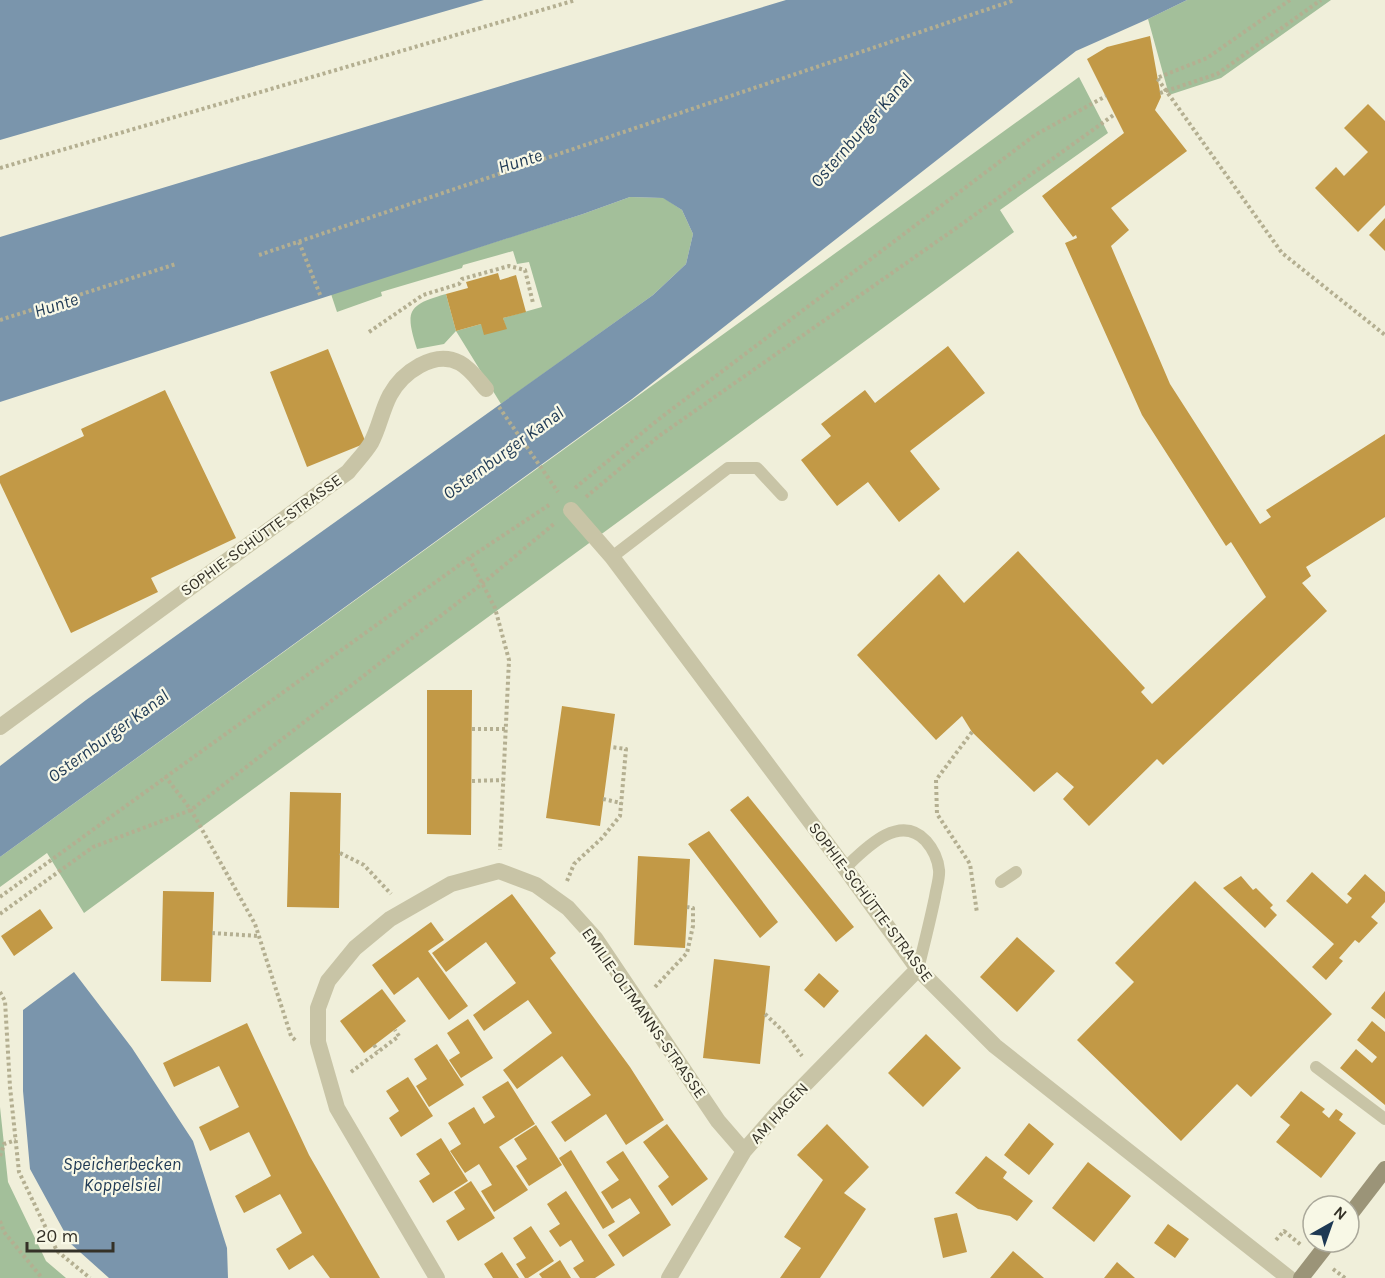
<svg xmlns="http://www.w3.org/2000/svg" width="1385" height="1278" font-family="Karla,sans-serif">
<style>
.green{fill:#a3bf9a}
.water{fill:#7a95ac}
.building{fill:#c29946}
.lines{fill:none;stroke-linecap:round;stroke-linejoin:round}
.path{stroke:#b4af91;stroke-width:4;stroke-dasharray:3 3;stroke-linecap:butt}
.service{stroke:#c8c4a6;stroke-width:12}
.minor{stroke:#c8c4a6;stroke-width:16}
.secondary{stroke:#9b9478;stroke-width:16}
.labels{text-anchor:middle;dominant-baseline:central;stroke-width:4.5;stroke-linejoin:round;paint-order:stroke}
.street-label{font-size:16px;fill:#343127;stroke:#f8f8e6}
.water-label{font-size:18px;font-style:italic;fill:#1e3954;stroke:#f8f8e6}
</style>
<rect width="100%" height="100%" fill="#f0efda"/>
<path class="green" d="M1187 0H1331L1221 78 1169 95 1148 19Z
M1079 77 1108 133 1000 210 1014 232 84 913 47 853 0 887V857Z
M630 197 664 198 682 210 693 234 686 264 653 295 501 404 456 331 444 344 417 349C405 311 407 305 446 294L456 331 481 324 506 329 503 318 542 307 529 262 517 264 513 251 463 265 462 268 381 292 382 296 337 312 331 294 583 214Z
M0 1107 8 1182 46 1261 66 1278H0Z"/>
<path class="water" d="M0 0H484L0 140Z
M786 0H1187L1148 19 1076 51 632 399 0 857V766L86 700 653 295 686 264 693 234 682 210 663 198 630 197 583 214 0 402V237Z
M74 972 132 1048 193 1141 227 1248 228 1278H109L71 1244 30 1169 23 1091V1010Z"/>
<path class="building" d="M1150 36 1161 97 1155 110 1187 151 1111 208 1129 230 1111 246 1170 384 1260 524 1271 517 1266 510 1385 434V517L1306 567 1311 576 1302 583 1327 611 1163 765 1157 759 1089 826 1063 799 1074 787 1057 772 1034 792 972 732 962 716 936 740 857 655 939 574 964 603 1018 551 1145 688 1141 692 1152 704 1266 597 1231 542 1226 546 1142 415 1065 243 1077 238 1076 235 1073 237 1042 196 1124 133 1087 59 1107 47Z
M1368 104 1385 121V205L1358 232 1315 188 1336 167 1344 176 1368 152 1344 128Z
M1385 218V251L1369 235Z
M498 273 500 280 516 275 526 312 503 318 507 329 484 335 481 324 456 331 446 294 468 288 466 282Z
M948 346 985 393 910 451 940 489 899 522 868 482 837 506 801 460 831 436 821 424 865 390 875 403Z
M328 349 366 443 307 467 270 372Z
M165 390 236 538 151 578 158 592 71 633 0 483V476L84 436 81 429Z
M427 690H472L471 835 427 834Z
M562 706 615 714 600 826 546 818Z
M290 792 341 793 339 908 287 907Z
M748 796 854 927 836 942 730 810Z
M709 831 778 922 760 938 688 844Z
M638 856 690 859 685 948 634 945Z
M1312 872 1347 904 1352 898 1347 894 1365 874 1385 892V902L1371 917 1378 923 1359 943 1355 940 1339 958 1343 961 1326 980 1312 967 1334 944 1286 901Z
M1241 876 1253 890 1256 888 1273 905 1270 908 1277 915 1265 928 1223 888Z
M1195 881 1332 1014 1251 1097 1237 1084 1181 1141 1077 1040 1134 982 1115 963Z
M163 891 214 892 211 982 161 981Z
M512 894 556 953 550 958 630 1067 664 1120 626 1145 606 1114 565 1142 551 1122 591 1095 562 1056 517 1089 503 1070 552 1033 528 1000 484 1031 473 1015 516 983 486 942 446 972 432 953Z
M40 909 53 928 14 956 1 936Z
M431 922 444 940 428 951 468 1006 449 1020 418 977 394 995 372 965Z
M1017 937 1055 971 1017 1012 980 977Z
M714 959 770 966 760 1064 703 1058Z
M819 973 839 991 824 1008 804 990Z
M382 989 406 1021 364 1053 340 1021Z
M1385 991V1019L1371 1008Z
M468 1019 493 1058 461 1078 449 1060 460 1053 447 1033Z
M1372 1021 1385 1032V1105L1340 1068 1356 1049 1372 1063 1377 1057 1357 1040Z
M247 1023 309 1155 380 1278H330L313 1255 289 1270 276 1249 302 1233 280 1194 244 1213 235 1196 271 1176 249 1132 210 1151 199 1127 239 1107 219 1066 174 1087 163 1063Z
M926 1034 961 1068 923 1107 888 1073Z
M437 1044 464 1085 429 1107 416 1086 427 1079 414 1059Z
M408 1077 433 1116 401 1137 389 1118 399 1111 386 1091Z
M508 1081 535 1124 499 1147 528 1190 494 1212 481 1191 492 1185 479 1164 465 1173 450 1151 461 1144 448 1123 474 1107 484 1124 495 1117 482 1097Z
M1301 1091 1325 1109 1322 1112 1329 1118 1336 1109 1343 1114 1339 1120 1356 1133 1321 1178 1276 1142 1290 1125 1280 1117Z
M1029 1123 1054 1144 1029 1175 1004 1155Z
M667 1124 708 1179 672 1206 658 1186 669 1177 643 1142Z
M827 1124 869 1167 844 1193 866 1209 820 1278H780L801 1248 784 1237 823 1180 797 1155Z
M536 1125 562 1165 529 1186 516 1166 527 1159 514 1139Z
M441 1138 468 1181 433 1203 419 1181 430 1174 416 1154Z
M571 1150 615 1222 603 1229 559 1158Z
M623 1151 671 1225 623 1257 608 1235 640 1213 630 1198 612 1209 601 1192 619 1180 606 1162Z
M986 1156 1007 1172 1003 1178 1033 1201 1017 1221 1010 1216 978 1209 955 1193Z
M1088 1162 1131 1196 1094 1242 1052 1208Z
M471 1181 495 1218 458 1241 446 1221 465 1209 454 1192Z
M566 1191 615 1265 595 1278H580L573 1268 584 1261 571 1240 560 1247 549 1231 560 1224 547 1204Z
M957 1213 967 1252 943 1258 934 1218Z
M1168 1224 1189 1239 1175 1258 1154 1243Z
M531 1226 554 1261 528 1278H525L516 1264 526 1258 513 1238Z
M1013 1251 1044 1278H990Z
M502 1252 519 1278H493L484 1264Z
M560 1260 571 1278H542L539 1274Z
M1117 1262 1135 1278H1104Z"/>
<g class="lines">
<path class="path" d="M1290 0 1207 58 1157 78 1282 253 1385 335
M1160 93 1217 74 1321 0
M0 168 576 0
M299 242 321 297
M259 255 1015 0
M0 320 176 264
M369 332 423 295 459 284 462 279 509 266 525 270 533 303
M499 407 558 492
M575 488 659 419 1035 135 1106 96
M586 497 659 436 962 224 1115 114
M469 558 495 608 509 660 500 850
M472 729H506
M972 732 936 780 937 814 970 864 977 913
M165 776 191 810 255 924 291 1036 296 1041
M472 781 503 780
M603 799 621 803
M340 853 364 865 391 894
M567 881 574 864 602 838 620 816 626 749 611 747
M0 897 469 558 549 505
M0 914 93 847 191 810 483 583 555 523
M212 933 258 936
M655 987 687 953 693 926V908L687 907
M0 992 5 1001 10 1087 19 1172 57 1251 90 1278
M765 1014 783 1031 802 1056
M374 1045 378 1051
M351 1072 399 1036 395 1030
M0 1156 4 1144 16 1140
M0 1221 4 1232 42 1278
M1276 1240 1284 1231 1301 1245
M1333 1269 1345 1278"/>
<path class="service" d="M612 557 728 468H757L782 495
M845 868C864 850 899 812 926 841 933 849 938 860 939 870 940 878 936 889 935 897 930 921 924 945 918 969
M1001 882 1016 872
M1316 1067 1385 1119"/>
<path class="minor" d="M571 510 612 557 845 868 918 969 995 1046 1289 1278
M0 727 348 472C355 463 365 453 371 443 379 428 382 410 390 395 402 373 434 349 460 363 471 369 478 380 486 389
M437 1278 337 1108 318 1042V1008L328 981 355 948 390 919 451 884 499 871 536 885 568 908 595 938 718 1121 744 1151
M669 1278 744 1151 779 1111 918 969"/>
<path class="secondary" d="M1349 1216 1385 1169
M1301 1278 1329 1242"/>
</g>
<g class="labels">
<g class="street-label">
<text transform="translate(261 535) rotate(-36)">SOPHIE-SCHÜTTE-STRASSE</text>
<text transform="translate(871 902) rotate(53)">SOPHIE-SCHÜTTE-STRASSE</text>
<text transform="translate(644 1013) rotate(55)">EMILIE-OLTMANNS-STRASSE</text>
<text transform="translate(779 1113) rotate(-47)">AM HAGEN</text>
</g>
<g class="water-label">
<text transform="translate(861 130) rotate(-49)">Osternburger Kanal</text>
<text transform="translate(520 161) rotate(-17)">Hunte</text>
<text transform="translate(56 305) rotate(-17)">Hunte</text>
<text transform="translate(503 453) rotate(-36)">Osternburger Kanal</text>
<text transform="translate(108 736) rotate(-36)">Osternburger Kanal</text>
<text x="122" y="1164">Speicherbecken<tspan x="122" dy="21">Koppelsiel</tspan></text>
</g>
</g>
<g transform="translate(1331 1224) rotate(40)"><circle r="28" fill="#f8f8e6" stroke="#aaa89a" stroke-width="1.5"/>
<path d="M0-4.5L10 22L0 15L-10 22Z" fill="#1e3954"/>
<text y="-9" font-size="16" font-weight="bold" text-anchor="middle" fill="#343127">N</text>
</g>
<path d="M27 1242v9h86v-9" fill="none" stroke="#343127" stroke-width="3"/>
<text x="36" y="1242" font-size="18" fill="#343127" stroke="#f8f8e6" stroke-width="4.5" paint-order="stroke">20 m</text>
</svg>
